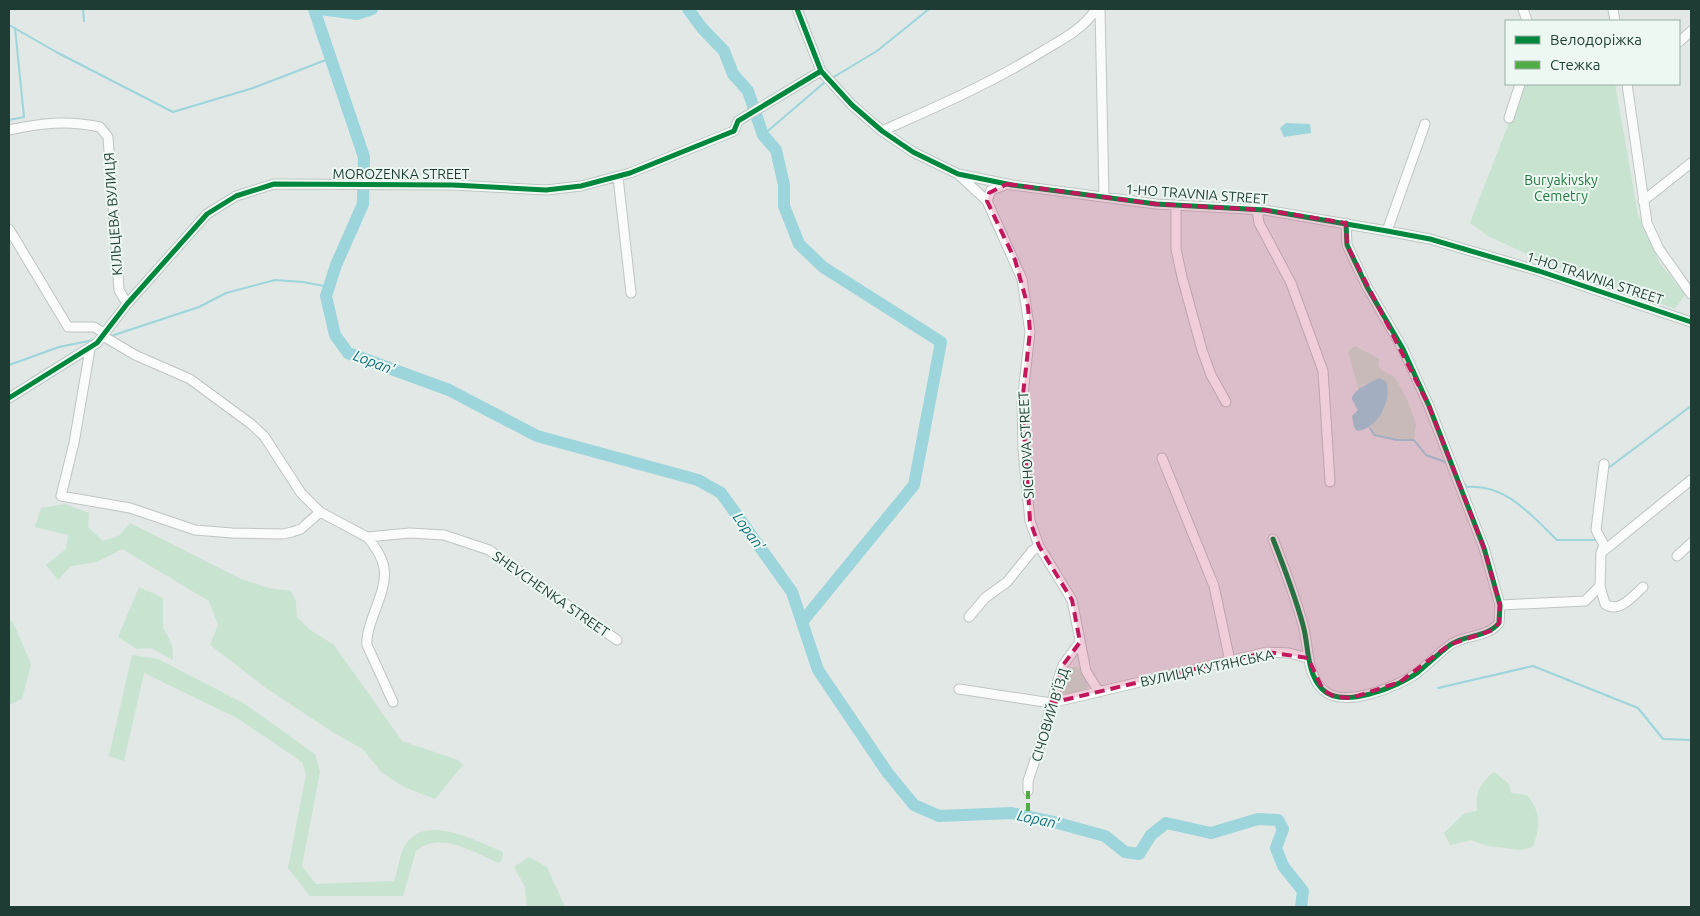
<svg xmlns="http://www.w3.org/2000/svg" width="1700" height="916" font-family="Ubuntu,sans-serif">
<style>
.green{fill:#c8e3d0}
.water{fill:#9cd5db}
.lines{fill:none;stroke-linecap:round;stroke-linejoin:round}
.stream{stroke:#9cd5db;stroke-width:2}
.river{stroke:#9cd5db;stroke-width:12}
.minor-casing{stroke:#bec5c2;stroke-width:11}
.minor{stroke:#fafcfb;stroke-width:9}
.quiet{stroke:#52ac45;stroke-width:4;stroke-dasharray:8 4;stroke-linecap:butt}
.cycleway-casing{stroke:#eef8f3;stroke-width:8}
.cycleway{stroke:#00873e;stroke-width:5}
.marked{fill:#c2185b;fill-opacity:0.2;stroke:#c2185b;stroke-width:4;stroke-dasharray:10 6;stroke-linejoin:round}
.labels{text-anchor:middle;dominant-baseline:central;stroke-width:4;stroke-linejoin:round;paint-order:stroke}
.street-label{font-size:14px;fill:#1e3c33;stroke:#eef8f3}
.park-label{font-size:14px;fill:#247741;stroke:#eef8f3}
.water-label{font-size:15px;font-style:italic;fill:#12707e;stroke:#eef8f3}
</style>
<rect width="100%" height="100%" fill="#e1e8e5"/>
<path class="green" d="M1524 84H1615L1638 214 1659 262 1685 295 1675 309 1529 255 1488 236 1470 223Z
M1355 346 1379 359 1378 366 1386 373 1394 376 1406 397 1416 424 1414 440H1397L1374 435 1370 428 1383 410 1388 388 1363 384 1359 391 1348 351Z
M65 504 89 513 88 527 103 541 120 535 130 523 241 579 268 588 291 591 296 602 297 617 309 629 334 645 402 741 458 760 463 765 435 799 404 787 381 772 363 749 334 733 266 688 210 645 218 625 209 601 122 549 97 562 71 566 58 580 46 565 66 549 68 535 35 527 41 508Z
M139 587 163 598V627L172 645 173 660 151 648 137 649 118 637Z
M9 620 13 622 31 664 22 699 9 705Z
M132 655 158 659 245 704 315 754 320 772 302 866 316 884 394 881C398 870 400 850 408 841 431 815 478 842 503 852L502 860 499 863C475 853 440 830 416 851L403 896H310L288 868 306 774 302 762 237 718 144 673 124 761 109 756Z
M1076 667 1082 670 1088 687 1083 692 1067 696 1061 690 1063 676 1069 668Z
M1494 772 1509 784 1511 793 1527 795C1542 814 1540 825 1533 847L1521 850 1488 846 1471 840 1450 845 1444 833 1465 813 1477 811C1475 792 1480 783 1494 772Z
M529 857 547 867 565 907H527L525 887 514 867Z"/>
<path class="water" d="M1286 123 1310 124 1311 133 1284 137 1280 128Z
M1379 378 1386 381C1393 400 1377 430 1357 431L1354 427 1352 416 1358 410C1356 407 1353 401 1352 399 1351 391 1373 381 1379 378Z"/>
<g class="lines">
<path class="stream" d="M83 9 84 21
M9 25 58 53 173 112 253 88 331 58
M832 78 877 51 929 9
M9 120 24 117 15 28
M763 135 825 82
M111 336 199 307 226 293 275 280 303 282 329 287
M9 365 59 347 94 340
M1370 428 1374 435 1397 440H1414L1426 455 1448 463
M1607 469 1691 406
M1462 481 1467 487C1506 484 1531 515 1557 540H1595L1596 537
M1438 688 1533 666 1638 708 1663 739 1691 740"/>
<path class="river" d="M314 9 364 157 363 204 336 265 326 296 335 335 348 353 449 390 537 436 698 480 721 493 792 592 818 670 887 772 914 805 939 816 1012 813 1054 822 1105 836 1125 852 1139 854 1151 835 1166 823 1211 833 1258 819 1278 820 1283 829 1276 848 1283 866 1303 891 1301 907
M321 9 357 14 372 9
M688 9 702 28 724 51 733 74 748 91 763 135 776 150 784 185V206L799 244 823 267 941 342 914 485 802 622"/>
<defs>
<path id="minor" d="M797 9 821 71 852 105 882 131 913 152 958 174 1012 185 1156 204 1265 210 1387 231 1430 239 1539 271 1691 322
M1100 9 1104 197
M1523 9 1527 21
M1613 9 1615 21
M1679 42 1691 31
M1627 84 1647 223 1659 249 1691 294
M1509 118 1520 84
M9 130C42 123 66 120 100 127L108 137 119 290 127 304
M882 131C938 106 994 82 1046 49 1065 38 1084 28 1096 9
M958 174 987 201 1022 279 1030 332 1022 403 1023 449 1030 521 1039 546 1072 600 1086 671 1099 692
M618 177 631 293
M987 201 991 190 1005 185
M1643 201 1691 163
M1176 205V249L1182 277 1202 350 1211 375 1226 402
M1257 209 1259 223 1291 283 1323 371 1330 482
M9 229 68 327H94L104 333
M1387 231 1425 124
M103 336 135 355 190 379 251 424 264 436 301 493 320 512 367 537 410 533 444 535 489 550 617 640
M90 349 74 443 61 496 130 508 195 530 232 533 283 534 292 532 301 529 320 512
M9 398 97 343 127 304 207 214 236 196 274 184 453 185 546 190 581 186 630 173 734 131 738 121 821 71
M1162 458 1214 586 1230 661
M367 537C394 568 385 583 372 619 369 629 366 635 367 645L393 702
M1273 539C1284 567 1295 596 1303 625 1309 646 1306 672 1322 689 1342 710 1397 687 1417 673 1427 665 1436 656 1446 648 1461 634 1486 639 1499 623L1500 605 1484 548 1429 406 1403 349 1367 287 1347 245 1346 223
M1601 553 1604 545 1596 530 1604 464
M1677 556 1691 543
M1600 586 1605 604C1619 614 1633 596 1643 587
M1500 605 1585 601 1600 586 1601 553 1691 480
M969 617 985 598 1007 582 1032 551 1039 546
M959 689 1051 703 1267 652 1289 653 1308 658
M1028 791V781L1041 742 1058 680 1063 665 1080 642"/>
</defs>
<use href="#minor" class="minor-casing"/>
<use href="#minor" class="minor"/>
<path class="quiet" d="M1028 811V791"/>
<defs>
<path id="cycleway" d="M797 9 821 71 852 105 882 131 913 152 958 174 1012 185 1156 204 1265 210 1387 231 1430 239 1539 271 1691 322
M9 398 97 343 127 304 207 214 236 196 274 184 453 185 546 190 581 186 630 173 734 131 738 121 821 71
M1273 539C1284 567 1295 596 1303 625 1309 646 1306 672 1322 689 1342 710 1397 687 1417 673 1427 665 1436 656 1446 648 1461 634 1486 639 1499 623L1500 605 1484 548 1429 406 1403 349 1367 287 1347 245 1346 223"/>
</defs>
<use href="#cycleway" class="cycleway-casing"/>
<use href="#cycleway" class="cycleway"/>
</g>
<path class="marked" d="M1007 184 1156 204 1265 210 1346 223 1347 245 1429 406 1484 548 1500 605 1499 623 1493 630 1449 645 1400 682 1351 698 1335 697 1323 690 1308 658 1267 652 1051 703 1063 665 1080 642 1072 600 1039 546 1030 521 1022 403 1030 332 1028 307 1015 260 987 201 989 193Z"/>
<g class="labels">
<g class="street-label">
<text x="401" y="174">MOROZENKA STREET</text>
<text transform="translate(1197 194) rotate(4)">1-HO TRAVNIA STREET</text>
<text transform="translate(113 214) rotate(-94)">КІЛЬЦЕВА ВУЛИЦЯ</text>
<text transform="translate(1595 278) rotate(18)">1-HO TRAVNIA STREET</text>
<text transform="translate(1026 445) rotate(-93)">SICHOVA STREET</text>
<text transform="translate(551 594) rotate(35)">SHEVCHENKA STREET</text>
<text transform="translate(1207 668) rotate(-12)">ВУЛИЦЯ КУТЯНСЬКА</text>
<text transform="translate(1050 715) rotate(-73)">СІЧОВИЙ В’ЇЗД</text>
</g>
<g class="park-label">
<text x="1561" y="180">Buryakivsky<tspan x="1561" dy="16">Cemetry</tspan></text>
</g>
<g class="water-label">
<text transform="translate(374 362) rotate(21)">Lopan'</text>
<text transform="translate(749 531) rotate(54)">Lopan'</text>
<text transform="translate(1038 819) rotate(12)">Lopan'</text>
</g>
</g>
<rect width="1700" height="916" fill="none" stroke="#1e3c33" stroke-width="20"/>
<rect x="1505" y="20" width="175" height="65" fill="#eef8f3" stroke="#9bada6"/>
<rect x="1515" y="36" width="25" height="8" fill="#00873e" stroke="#9bada6"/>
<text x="1550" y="45" font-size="15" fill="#1e3c33">Велодоріжка</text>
<rect x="1515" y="61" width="25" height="8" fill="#52ac45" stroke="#9bada6"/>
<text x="1550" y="70" font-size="15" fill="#1e3c33">Стежка</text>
</svg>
